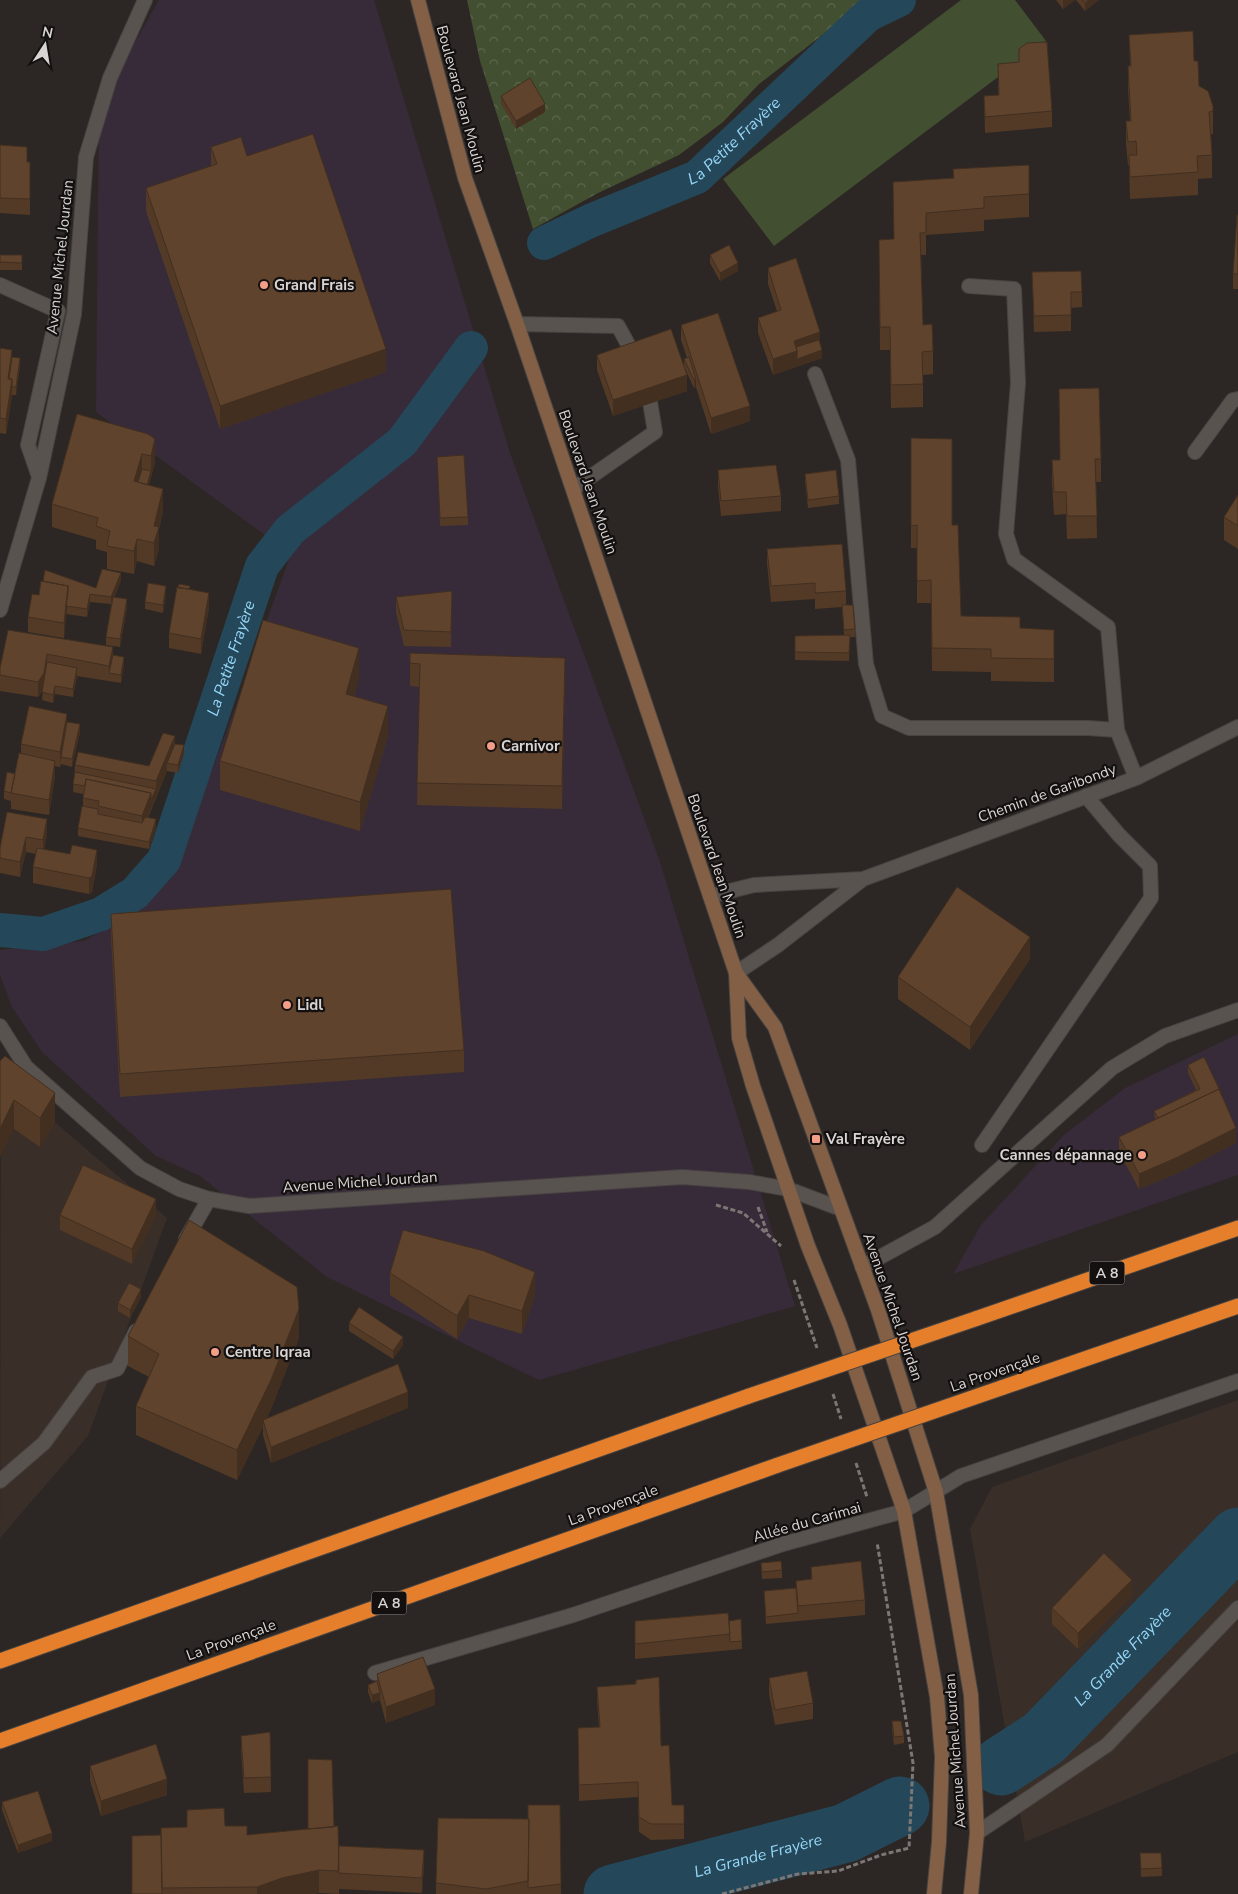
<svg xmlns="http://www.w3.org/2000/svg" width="1238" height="1894" font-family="'Nunito Sans',sans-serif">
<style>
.commercial{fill:#372b39}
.built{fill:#392e28}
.grass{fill:#434f31}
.forest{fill:url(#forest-crowns)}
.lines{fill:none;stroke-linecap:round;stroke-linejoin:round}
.canal{stroke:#244759;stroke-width:34}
.river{stroke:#244759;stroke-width:59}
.service-casing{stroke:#474341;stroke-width:16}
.minor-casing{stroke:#474341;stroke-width:16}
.secondary-casing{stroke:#474341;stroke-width:16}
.motorway-casing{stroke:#474341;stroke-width:17}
.path{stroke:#7c7775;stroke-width:3;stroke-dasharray:5 2.5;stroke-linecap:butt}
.service{stroke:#595350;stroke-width:14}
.minor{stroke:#595350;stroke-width:14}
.secondary{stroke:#836045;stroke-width:14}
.motorway{stroke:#e57f2b;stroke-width:15}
.motorway-bridge-casing{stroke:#474341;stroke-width:17;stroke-linecap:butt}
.motorway-bridge{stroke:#e57f2b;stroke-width:15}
.wall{fill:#523a27}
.shaded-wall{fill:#422f20}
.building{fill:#5f432d;stroke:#422f20}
.poi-dot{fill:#f49e88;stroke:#13100f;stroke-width:2}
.labels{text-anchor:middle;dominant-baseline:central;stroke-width:4.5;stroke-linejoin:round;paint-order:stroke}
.shield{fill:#13100f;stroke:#9d9998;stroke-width:1}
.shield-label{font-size:14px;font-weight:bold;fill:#d8d4d3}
.street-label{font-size:15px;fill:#d8d4d3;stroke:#13100f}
.poi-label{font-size:15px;font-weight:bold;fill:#d8d4d3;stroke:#13100f;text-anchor:start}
.water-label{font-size:16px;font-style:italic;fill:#96d7f9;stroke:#13100f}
</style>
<defs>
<pattern id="forest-crowns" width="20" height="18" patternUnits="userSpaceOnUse" patternTransform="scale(1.25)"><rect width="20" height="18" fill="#434f31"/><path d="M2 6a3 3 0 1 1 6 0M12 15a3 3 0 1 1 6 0" fill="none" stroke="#5d674e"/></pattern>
</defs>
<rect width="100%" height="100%" fill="#2c2724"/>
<path class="commercial" d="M159 0H374L510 453 659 859 795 1306 539 1380 327 1277 200 1176 156 1156 42 1052 12 1007 0 975V950L84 941 133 913 174 874 291 554 96 412 99 106Z
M1238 1034V1175L953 1274 981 1225 1065 1134 1125 1088Z"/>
<path class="built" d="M1 1076 167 1218 88 1436 0 1538Z
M1238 1400V1752L1025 1842 970 1529 992 1487Z"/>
<path class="grass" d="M961 0H1015L1046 41 774 246 723 179Z"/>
<path class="forest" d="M467 0H870L861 5 759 84 723 122 679 155 598 193 533 229 480 61Z"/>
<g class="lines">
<g class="canal">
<path id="s1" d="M544 243 590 221 697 177 868 15 899 0"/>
<path id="s2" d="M0 930 43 934 101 914 135 893 164 860 262 566 290 530 402 442 471 348"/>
</g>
<g class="river">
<path id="s3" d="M1001 1766 1044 1738 1238 1537"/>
<path id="s4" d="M613 1894 846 1833 900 1806"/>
</g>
<defs>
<path id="service" d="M969 286 1014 289 1018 383 1006 534 1014 559 1108 627 1117 730
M517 324 618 326 635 357
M1195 452 1233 400 1238 399
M573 489 655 432 650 402
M982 1145 1151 898 1150 866 1119 835 1086 796
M186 1239 209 1199
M0 1481 44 1443 92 1377 117 1369 136 1331
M977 1833 1107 1745 1238 1608"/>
<path id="minor" d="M0 285 58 311 28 445 39 477
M815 374 848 460 866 664 882 716 909 728H1088L1117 730 1136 778
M0 610 39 478 74 314 86 157 110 78 145 0
M710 896 754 885 863 879
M736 973 778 945 863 879 1136 778 1238 727
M0 1026 26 1067 140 1168 179 1189 209 1199 249 1206 682 1177 749 1182 788 1189 841 1209
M862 1267 935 1227 1112 1068 1165 1036 1238 1010
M375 1673 573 1615 783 1544 904 1511 961 1476 1238 1381"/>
<path id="secondary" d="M418 0 465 178 517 324 736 973 775 1027 878 1310 936 1492 971 1695 977 1833 971 1894
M736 973 739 1038 753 1086 808 1246 840 1325 904 1511 937 1697 942 1757 939 1842 934 1894"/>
<path id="motorway" d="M975 1319 1238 1228
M1001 1388 1238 1306
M0 1661 749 1396
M0 1741 778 1465"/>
</defs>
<use href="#service" class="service-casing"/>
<use href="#minor" class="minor-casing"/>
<use href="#secondary" class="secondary-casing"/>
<use href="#motorway" class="motorway-casing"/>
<path class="path" d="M716 1205 743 1213 781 1246
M758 1207 767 1232
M794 1280 817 1348
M833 1394 841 1419
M856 1463 867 1497
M722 1894 798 1874 838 1871 881 1855 909 1848 913 1763 877 1542"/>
<use href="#service" class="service"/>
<use href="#minor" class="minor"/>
<use href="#secondary" class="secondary"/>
<use href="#motorway" class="motorway"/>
<defs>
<path id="motorway-bridge" d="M749 1396 975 1319
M778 1465 1001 1388"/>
</defs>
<use href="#motorway-bridge" class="motorway-bridge-casing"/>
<use href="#motorway-bridge" class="motorway-bridge"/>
</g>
<path class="wall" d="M1056 0H1075L1063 9Z
M1076 0H1099L1085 11Z
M1129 35 1194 61 1199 86 1213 106V134H1211L1212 155V178L1198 179V195L1130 199 1129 165H1128L1126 144V121H1130L1128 89V66H1130Z
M998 64 1052 111V127L985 133 984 96 998 95Z
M501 96 545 112 516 129 501 104Z
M0 145 27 162H30V215L0 213Z
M211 147 247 156 386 372 220 429 146 211V188L211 166Z
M953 169 1029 194V217L984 220V231L926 235V255H921L923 325 933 351V374L923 375V407L891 408 890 350H880L879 240 893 239 953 178Z
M1238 215V289H1233V274Z
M0 255H22V270H0Z
M710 255 738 271 720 281 710 263Z
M768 268 820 344 822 358 773 375 758 333V318L777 311 768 284Z
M1032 272 1082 292V307L1071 308V331L1034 332Z
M681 325 750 421 711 434 696 387 694 388 684 367V359L687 358 681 340Z
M0 348 12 357 20 366 16 395H12L6 434 0 433Z
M597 355 687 391 613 416 597 370Z
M148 434 155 462 149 485 163 511 159 529V549L154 566 137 561 134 574 107 569V552L96 549V540L52 527V504Z
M911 438 952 525 961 616 1020 628 1054 630V682L991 681V672L932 671 931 603H917V548H911Z
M437 457 468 517V525L440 526Z
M1101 459V482H1096L1097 538 1067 539 1066 514 1054 515 1052 483V460Z
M718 470 781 496V511L721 516 718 486Z
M805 474 839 496V504L808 508 805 482Z
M1238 495V549L1224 540V517Z
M767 549 846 591V605L855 629V637H850L849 661 795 660V636L844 635 842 607 815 609V599L771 602 767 564Z
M121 581 114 598 127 607 120 647 106 645V637L111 604 90 602 87 617 66 614 64 638 28 632V617L39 595 96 588Z
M190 589 209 608 201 654 169 648V633Z
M452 591 451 647 404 646 396 612V597Z
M166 594 163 613 145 609V602Z
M8 630 113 655 124 665 121 683 77 676 73 697 55 694 53 703 42 700 43 690 38 697 0 691V668Z
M410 653 565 681 562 809 417 805 420 687 410 686Z
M359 678 354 696 388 736 360 831 220 790V761Z
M80 732 72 767 61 764 60 767 55 766V776L49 815 11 809V801L4 799V791L15 774 21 753V744Z
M175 744 184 753 178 773 167 771 148 818 156 827 149 849 78 836V828L83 806V794L73 792 75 765 149 766Z
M7 812 47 834 44 850 97 865 92 892 89 894 33 883V867L36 854 26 852 20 877 0 873V848Z
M111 914 464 1050V1072L120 1097 111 937Z
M1030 959 970 1050 898 999V977Z
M0 1061 55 1122 40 1147 14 1129Z
M1188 1065 1222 1097 1236 1143 1178 1173 1139 1189 1119 1152V1137L1155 1120 1154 1111 1196 1090 1188 1073Z
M60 1215H156L132 1264 60 1230Z
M390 1273 535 1295 522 1334 469 1318 457 1339 390 1295Z
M141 1297 130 1318 118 1311V1303Z
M349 1323 403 1345 393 1359 349 1331Z
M128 1336 299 1338 271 1409 267 1418 408 1408 271 1463 263 1435V1427L237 1480 136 1435V1406L149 1377 128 1366Z
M761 1563 782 1570V1578L762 1579Z
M811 1567 865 1600V1615L766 1624 764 1591 796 1588V1581L811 1579Z
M1132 1595 1078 1649 1052 1624V1608Z
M635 1621H729L742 1641V1649L635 1659Z
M377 1674 435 1705 386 1723 380 1700 372 1703 368 1692V1685L377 1681Z
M769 1678 813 1703V1719L775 1725 769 1694Z
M597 1687 661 1746 672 1805H684V1839L651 1840 639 1832 638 1797 579 1801 578 1728 599 1727 597 1702Z
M892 1721 904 1736V1743L894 1745 892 1729Z
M270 1732 271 1792 244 1793 241 1751V1736Z
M90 1766 167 1795 101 1816 90 1781Z
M2 1802 52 1841 18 1853 2 1810Z
M560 1805 561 1894H436V1883L528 1819Z
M187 1810 247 1835 334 1827 338 1855 424 1866 422 1893 339 1889V1894L319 1893 312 1894H132L161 1835 187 1827Z
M1140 1853 1162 1868V1876L1141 1877Z"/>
<path class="shaded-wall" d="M1063 0H1075L1063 9Z
M1089 0H1099L1085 11V3Z
M545 104V112L516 129V121Z
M738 263V271L720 281V273Z
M820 332V347L822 350V358L773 375V359L794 341Z
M386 349V372L220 429V406Z
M12 350V365L9 386 8 379Z
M20 358V366L16 395V387Z
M687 375V391L613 416V400Z
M12 379V394L6 434V419Z
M694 380H696V387L694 388Z
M750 406V421L711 434V418Z
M155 439V462L143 506V498L151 471V456Z
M142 454V477L134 496V481Z
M163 489V511L159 529V549L154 566V526Z
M137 539V561L134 574V551Z
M121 573V581L111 604V597Z
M68 586V601L64 638V623Z
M166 586V594L163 613V605Z
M209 593V608L201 654V639Z
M90 594V602L87 617V609Z
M127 599V607L120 647V639Z
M113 647V663L109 673V681V666Z
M359 648V678L346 723V694Z
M47 654V670L44 689 38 697V682Z
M124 657V665L121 683V675Z
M565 658V681L562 809V786Z
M77 668V676L73 697V689Z
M55 686V694L53 703V695Z
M388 706V736L360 831V802Z
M67 714V729L61 757 60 767V752Z
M80 724V732L72 767V759Z
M175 736V752L167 763V771L156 797V781Z
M184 745V753L178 773V765Z
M55 761V776L49 815V800Z
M156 789V797L142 831V816L151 793Z
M47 819V834L43 855V840Z
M156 819V827L149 849V842Z
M26 837V852L20 877V862Z
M97 850V865L92 892 89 894V878Z
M1030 937V959L970 1050V1027Z
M55 1093V1122L40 1147V1118Z
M14 1100V1129L0 1158V1129Z
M1236 1128V1143L1178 1173 1139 1189V1174Z
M156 1199V1215L132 1264V1249Z
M535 1272V1295L522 1334V1311Z
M141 1289V1297L130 1318V1310Z
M469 1295V1318L457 1339V1316Z
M299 1309V1338L271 1409 264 1424 263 1420V1427L237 1480V1450Z
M403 1337V1345L393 1359V1351Z
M408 1392V1408L271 1463V1447Z
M1132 1580V1595L1078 1649V1633Z
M435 1689V1705L386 1723V1707Z
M380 1693V1700L372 1703V1695Z
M167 1779V1795L101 1816V1801Z
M52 1833V1841L18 1853V1845Z
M424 1850V1866L422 1893V1878Z
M319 1870V1893L312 1894H257V1887L282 1878Z"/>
<path class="building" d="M1082 0H1089L1085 3Z
M1193 31 1194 61H1198L1199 86 1208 91 1213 106V111L1209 112 1212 155 1197 156 1198 172 1130 177 1129 155H1137L1136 141 1128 142 1126 121H1131L1128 66H1131L1129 35Z
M1047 42 1052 111 985 117 984 96 999 95 998 64 1019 62V49L1027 43Z
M530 78 545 104 516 121 501 96Z
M313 134 386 349 220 406 146 188 217 164 211 147 241 137 247 156Z
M0 145 27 147V162H30V199L0 198Z
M1029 165V194L984 197V208L926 213V233H920L923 325 932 324 933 351 922 352 923 384 891 385 890 327H880L879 240 894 239 893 182 954 178 953 169Z
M1237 215H1238V274H1233Z
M729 245 738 263 720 273 710 255Z
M0 255H22V263L0 262Z
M796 258 820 332 794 341 797 351 773 359 758 318 781 310 768 268Z
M1081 271 1082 292H1071V315L1034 316 1032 272Z
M718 313 750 406 711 418 681 325Z
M671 329 687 375 613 400 597 355Z
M819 340 822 350 797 359V351L796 347Z
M0 348 12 350 8 379H12L6 419 0 418Z
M12 357 20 358 16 387H12V379H9Z
M689 357 696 380H694L684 359Z
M1099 388 1101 459H1095L1097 516H1067L1066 492H1054L1052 460H1060L1059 389Z
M77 414 148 434 155 439 151 456 142 454 134 481 163 489 154 526 159 527 154 543 137 539 134 551 107 546 110 531 96 526 98 518 52 504Z
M911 438 952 439V525H958L961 616 1020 617V628L1054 630V659L991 658V649L932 648 931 580 917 581V525L911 526Z
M464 455 468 517 440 518 437 457Z
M776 465 781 496 721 501 718 470Z
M142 469 151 471 147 485 138 482Z
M836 470 839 496 808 500 805 474Z
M1238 495V526L1224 517Z
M842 544 846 591 815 593V583L771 586 767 549Z
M102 569 121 573 111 597 90 594 87 609 66 606 68 593V586L43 581 45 570 96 588Z
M41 581 68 586 64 623 28 617 32 594 39 595Z
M148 583 166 586 163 605 145 602Z
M179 584 190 586 189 589 178 588Z
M177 587 209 593 201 639 169 633Z
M452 591 451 632 404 630 396 597Z
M113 597 127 599 120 639 106 637Z
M842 605H853L855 629 844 630Z
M263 620 359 648 346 694 388 706 360 802 220 761Z
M8 630 113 647 109 666 47 654 44 673 38 682 0 675V668Z
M850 635 849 653 795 652V636Z
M410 653 565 658 562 786 417 783 420 664 410 663Z
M113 655 124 657 121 675 109 673Z
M47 662 77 668 73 689 55 686 53 695 42 692Z
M29 706 67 714 60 752 21 744Z
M67 722 80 724 72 759 61 757Z
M163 733 175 736 156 781 75 765 78 752 149 766Z
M175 744 184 745 178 765 167 763Z
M19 753 55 761 49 800 11 793Z
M7 772 15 774 11 793 4 791Z
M75 772 156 789 151 800V793L86 779 85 786 73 784Z
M86 779 151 793 142 816 98 806 99 801 83 798Z
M82 806 98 809V814L142 823 145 817 156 819 149 842 78 828Z
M7 812 47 819 43 840 26 837 20 862 0 858V848Z
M72 845 97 850 92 876 89 878 33 867 37 848 70 854Z
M957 887 1030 937 970 1027 898 977Z
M451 889 464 1050 120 1074 111 914Z
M5 1056 55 1093 40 1118 14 1100 0 1129V1061Z
M1204 1057 1222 1095V1096L1219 1089 1158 1118 1154 1111 1200 1089 1188 1065Z
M1219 1089 1236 1128 1178 1157 1139 1174 1119 1137Z
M83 1165 156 1199 132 1249 60 1215Z
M189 1220 297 1287 299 1309 271 1380 237 1450 136 1406 159 1354 128 1336Z
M403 1230 484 1251 535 1272 522 1311 469 1295 457 1316 390 1273Z
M129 1283 141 1289 130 1310 118 1303Z
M359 1307 403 1337 393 1351 349 1323Z
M398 1364 408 1392 271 1447 263 1420Z
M1104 1553 1132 1580 1078 1633 1052 1608Z
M781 1561 782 1570 762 1572 761 1563Z
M861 1561 865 1600 798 1606 796 1581 812 1579 811 1567Z
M796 1588 798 1613 766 1617 764 1591Z
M728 1613 730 1634 635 1644V1621Z
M741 1619 742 1641 730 1642 729 1621Z
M423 1657 435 1689 386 1707 377 1674Z
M807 1671 813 1703 775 1710 769 1678Z
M659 1677 661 1746 669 1745 672 1805H684V1824H651L639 1817 638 1782 579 1785 578 1728 600 1727 597 1687 636 1684V1680Z
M377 1681 380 1693 372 1695 368 1685Z
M892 1721H901L904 1736 894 1737Z
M270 1732 271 1777 244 1778 241 1736Z
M156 1744 167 1779 101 1801 90 1766Z
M308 1759 332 1760 334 1827 308 1829Z
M38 1791 52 1833 18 1845 2 1802Z
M528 1805H560L561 1884 528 1888 529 1819H528Z
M224 1808 225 1826H247V1835L338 1826 339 1871 319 1870 282 1878 257 1887 162 1888 161 1828 187 1827V1810Z
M438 1818 529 1819 528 1881 486 1889 436 1883Z
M161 1835 162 1894H132V1836Z
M339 1846 424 1850 422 1878 338 1873Z
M1140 1853H1161L1162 1868 1141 1869Z"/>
<g class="poi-dot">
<circle cx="264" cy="285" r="5"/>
<circle cx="491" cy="746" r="5"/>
<circle cx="287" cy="1005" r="5"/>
<rect x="811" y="1134" width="10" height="10" rx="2.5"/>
<circle cx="1142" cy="1155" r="5"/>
<circle cx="215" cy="1352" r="5"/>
</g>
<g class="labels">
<g class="shield">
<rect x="1089.5" y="1261.5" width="35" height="23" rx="4"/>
<rect x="371.5" y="1591.5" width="35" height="23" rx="4"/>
</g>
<g class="shield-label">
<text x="1107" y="1273">A 8</text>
<text x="389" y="1603">A 8</text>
</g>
<g class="street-label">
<text transform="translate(461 99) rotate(75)">Boulevard Jean Moulin</text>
<text transform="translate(60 257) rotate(-84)">Avenue Michel Jourdan</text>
<text transform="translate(588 482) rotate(71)">Boulevard Jean Moulin</text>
<text transform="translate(1047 793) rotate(-20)">Chemin de Garibondy</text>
<text transform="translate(717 866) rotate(71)">Boulevard Jean Moulin</text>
<text transform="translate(360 1182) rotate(-4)">Avenue Michel Jourdan</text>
<text transform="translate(893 1307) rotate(71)">Avenue Michel Jourdan</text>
<text transform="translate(995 1372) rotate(-19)">La Provençale</text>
<text transform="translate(613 1505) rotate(-20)">La Provençale</text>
<text transform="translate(807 1522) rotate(-16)">Allée du Carimai</text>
<text transform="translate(231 1640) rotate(-20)">La Provençale</text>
<text transform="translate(955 1751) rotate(-94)">Avenue Michel Jourdan</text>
</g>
<g class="poi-label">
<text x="274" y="285">Grand Frais</text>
<text x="501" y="746">Carnivor</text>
<text x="297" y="1005">Lidl</text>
<text x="826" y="1139">Val Frayère</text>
<text x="1132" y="1155" text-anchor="end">Cannes dépannage</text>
<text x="225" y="1352">Centre Iqraa</text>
</g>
<g class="water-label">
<text stroke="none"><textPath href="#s1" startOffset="218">La Petite Frayère</textPath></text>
<text stroke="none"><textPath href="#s2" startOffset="401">La Petite Frayère</textPath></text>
<text stroke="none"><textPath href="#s3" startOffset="165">La Grande Frayère</textPath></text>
<text stroke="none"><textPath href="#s4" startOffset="150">La Grande Frayère</textPath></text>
</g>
</g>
<g transform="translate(45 45) rotate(12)" stroke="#13100f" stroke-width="4" paint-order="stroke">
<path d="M0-4L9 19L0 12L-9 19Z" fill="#d8d4d3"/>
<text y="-8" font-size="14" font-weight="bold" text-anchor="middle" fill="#d8d4d3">N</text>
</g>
</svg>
